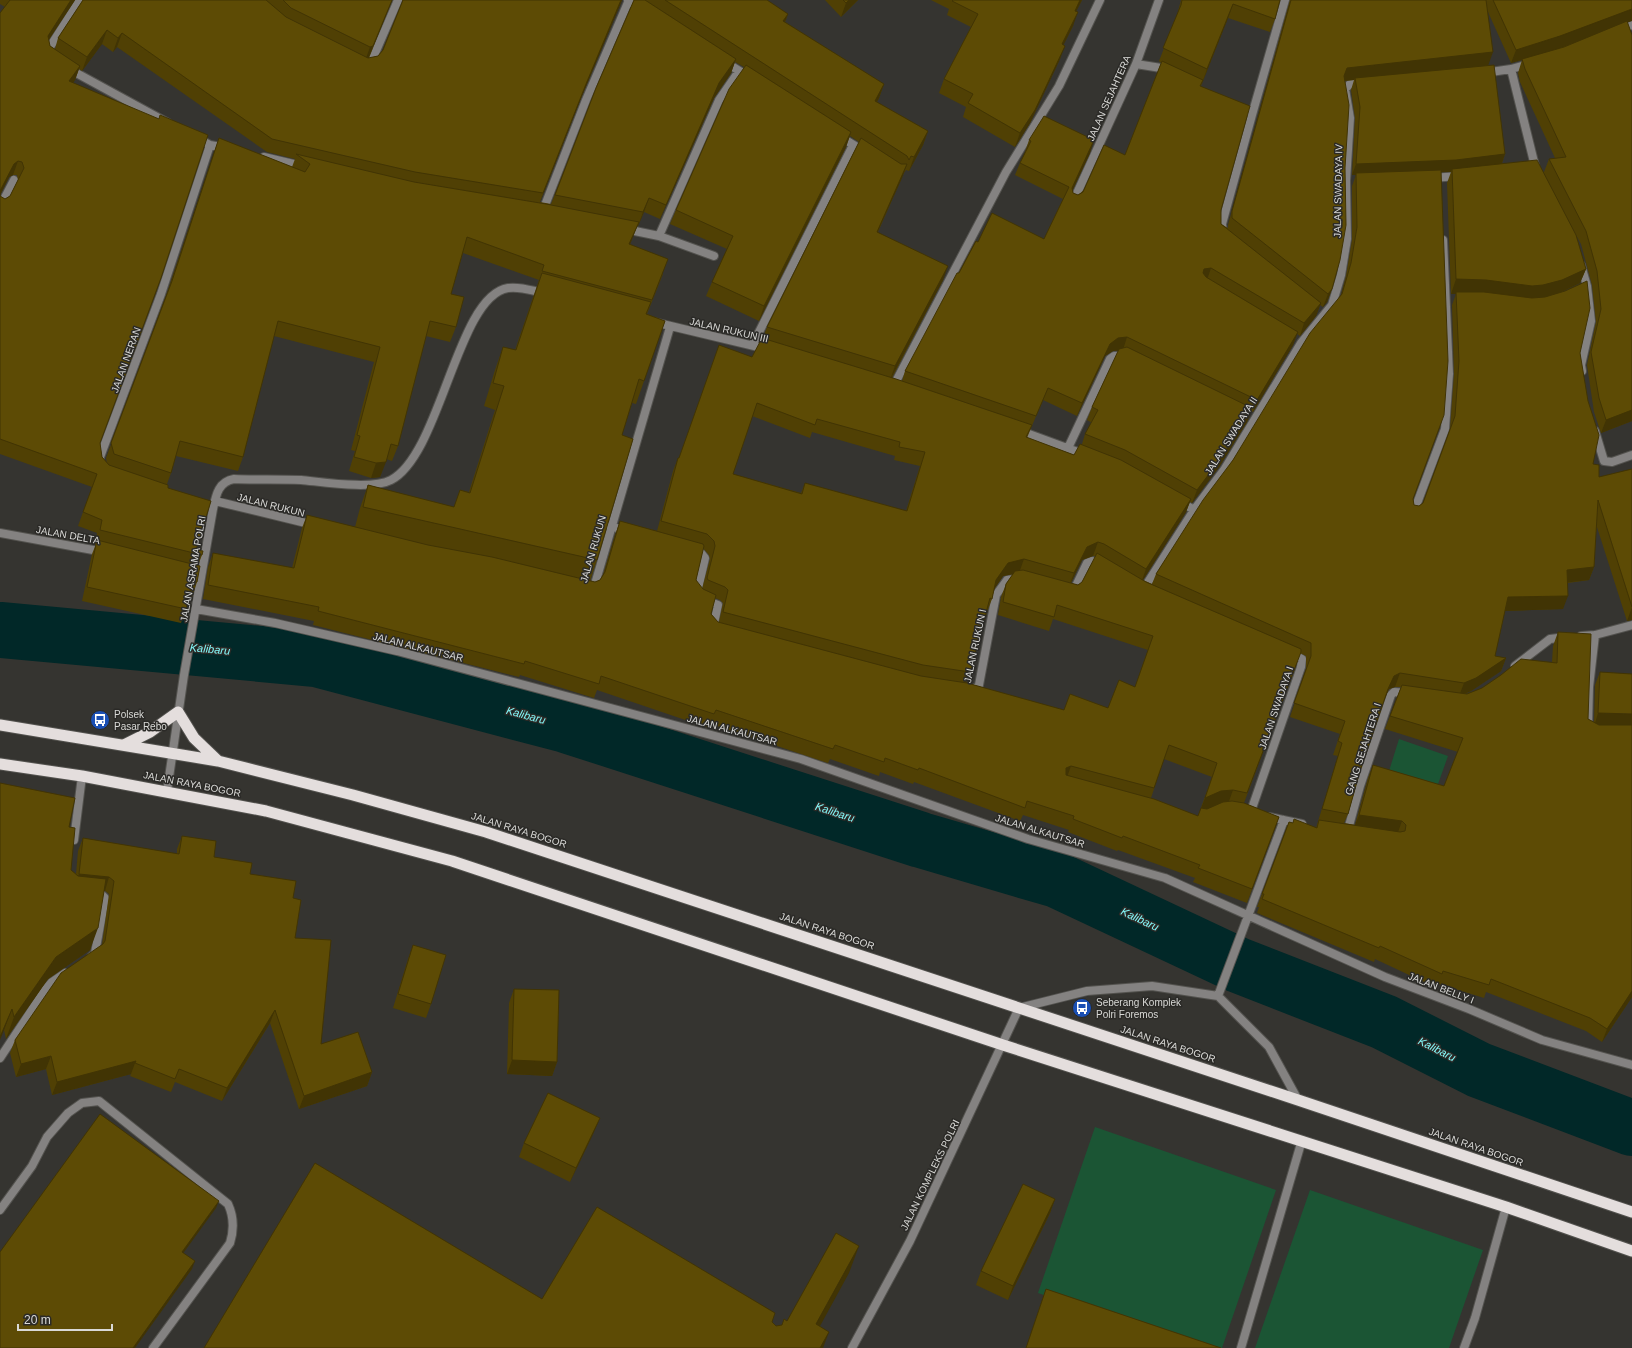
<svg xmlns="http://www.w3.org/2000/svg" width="1632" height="1348" font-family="Helvetica,sans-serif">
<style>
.green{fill:#1b5534}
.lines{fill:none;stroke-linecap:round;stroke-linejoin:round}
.river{stroke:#012828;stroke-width:56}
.service-casing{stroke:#53524e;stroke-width:10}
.minor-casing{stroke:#53524e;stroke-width:10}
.trunk-casing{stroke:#53524e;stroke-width:13}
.service{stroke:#848281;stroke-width:8}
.minor{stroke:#848281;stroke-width:8}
.trunk{stroke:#e4dedd;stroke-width:11}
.wall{fill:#504004;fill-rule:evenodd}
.shaded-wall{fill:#413404}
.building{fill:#5d4b05;stroke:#413404;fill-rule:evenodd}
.labels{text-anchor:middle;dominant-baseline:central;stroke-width:3;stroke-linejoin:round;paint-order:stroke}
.street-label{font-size:10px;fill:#d9d9d6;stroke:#2b2a27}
.poi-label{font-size:10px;fill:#d9d9d6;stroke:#2b2a27;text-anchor:start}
.water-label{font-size:11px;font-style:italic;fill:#83f9fa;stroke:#2b2a27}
</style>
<rect width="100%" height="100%" fill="#353430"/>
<path class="green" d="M1399 739 1448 756 1437 787 1389 771Z
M1095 1127 1276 1190 1222 1348H1196L1038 1293Z
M1310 1190 1483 1250 1449 1348H1255Z"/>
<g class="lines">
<path class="river" d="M0 630 316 659 566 725 921 840 1057 880 1238 965 1384 1022 1479 1070 1632 1128"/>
<defs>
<path id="service" d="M0 1210 32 1166 47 1137 68 1113 82 1103 99 1101 228 1204C234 1217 234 1230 230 1243L153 1348
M1241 1348 1302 1140
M1464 1348 1475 1318 1506 1207"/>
<path id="minor" d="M628 0 641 8
M1618 30 1632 25
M48 55V50L80 0
M725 62 749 77
M1136 64 1161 68 1168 71
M370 65 398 0
M69 69 168 123
M1511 69 1536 170
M1484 73 1511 69 1529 64
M1252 115 1285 0
M839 136 865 152
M197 138 210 145 226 148
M264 157 302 166
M1431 178 1459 176
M1073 202 1136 64 1159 0
M0 207 14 180
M542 213 586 100 629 0
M625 229 659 236 714 256
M1223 234 1222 224 1252 115 1248 111 1238 108
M659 236 719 100 739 71
M1581 265 1587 286 1591 321 1581 365 1582 371
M654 322 767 349
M753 344 853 145
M893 387 1006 172 1059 86 1100 0
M1018 430 1086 455
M1595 431 1604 461 1612 462 1632 455
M1068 448 1110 359 1114 356H1125
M100 464V457L161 294 210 145
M215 501 314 525
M1179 501 1194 510
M1413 514 1445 429 1449 374 1443 240
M610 526 627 531
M0 533 104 552
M692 550 701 553 705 558 697 593
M591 590 595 584 670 327
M1143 590 1194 510 1224 470 1301 343 1332 305 1341 275 1347 239 1346 181 1350 118 1345 89 1350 84 1362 83
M1071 593 1074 590 1087 563 1092 561 1102 565
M705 600 718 605 713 628
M196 609 275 623 397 651 801 759 1028 839 1165 878 1385 977 1469 1009 1542 1040 1632 1065
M1581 636 1595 635 1632 625
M1515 666 1550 639 1566 637
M972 692 979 685 996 595 1007 580 1020 578
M1588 730 1589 687 1595 635
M167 791 184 675 213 509C216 495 218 482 234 479 256 480 278 479 301 480 323 482 372 490 391 480 441 454 457 296 508 288 520 286 533 291 544 293
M1250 814 1301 667 1302 659 1289 652
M1269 817 1302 824
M1347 833 1360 786 1391 695 1394 692 1409 693
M74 840 82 776
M91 957 95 953 105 898 102 895 94 894
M1218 996 1284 820
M0 1058 45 990 52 982 65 973
M852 1348 910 1241 1019 1008 1087 991 1152 986 1218 996 1269 1047 1298 1100"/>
<path id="trunk" d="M0 725 218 761 353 795 486 832 1298 1100 1632 1212
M124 745 150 732 178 712 194 738 218 761
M0 764 82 776 266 811 452 861 1003 1045 1506 1207 1632 1251"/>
</defs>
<use href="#service" class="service-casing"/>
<use href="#minor" class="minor-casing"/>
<use href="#trunk" class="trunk-casing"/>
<use href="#service" class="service"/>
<use href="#minor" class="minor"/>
<use href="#trunk" class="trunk"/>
</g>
<path class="wall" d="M0 0H75L48 41 50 46 55 49 58 38 83 0H392L369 58 378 56 383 50 403 1 402 0H622L581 98 540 202 551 204 634 0H767L788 14 785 22 884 84 879 98 877 102 928 131 923 145 909 171 906 170 904 173 878 232 943 280 892 378 902 381 905 371 959 273 978 242 1044 239 1063 199 1015 175 1020 163 1025 152 1029 140 1090 153 1073 189V193L1078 195 1125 155 1161 63 1159 61 1177 15 1181 0H1280L1275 19 1270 32 1228 18 1201 86 1221 210V224L1228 228V225L1290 0H1632L1627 22 1632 421 1601 433 1594 412 1587 365 1596 322 1592 285 1581 244 1576 235 1586 269 1580 283 1559 293 1580 353 1593 464 1599 477 1632 469V620L1627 621 1596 524 1594 567 1589 580 1568 583 1563 609 1505 611 1495 656 1506 658 1501 671 1471 691 1465 694H1467L1552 662 1553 646 1558 632 1588 719 1594 722 1595 685 1600 672 1632 997 1602 1042 1586 1031 1486 992 1484 998 1439 984 1437 988 1375 959 1374 962 1257 913 1259 907H1257L1289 822 1293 823 1316 828 1338 756 1333 755 1340 734 1290 717 1306 669V656L1300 653 1244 803 1279 817 1247 903 1193 882 1195 878 1118 850 1117 851 1068 832 1069 830 1023 815 1020 821 914 782 913 784 880 772 879 776 830 759 828 763 711 724 709 728 597 690 594 698 520 675 519 677 313 625 314 621 203 599 208 567 213 553 292 568 302 528 307 515 355 527 360 508 368 485 454 507 460 490 469 492 495 410 484 406 495 370 503 347 515 350 539 280 463 253 451 294 456 327 450 342 426 336 398 446 392 461 386 459 380 477 371 478 349 471 355 451 351 450 374 362 274 336 243 457 238 471 176 456 171 473 167 484 168 488 196 550 202 555 198 565 197 582 192 597 189 596 186 609 181 623 82 601 92 554 96 544H95L97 533 78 526 92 487 0 454V13L5 7 0 4ZM1488 12 1511 63 1522 60 1518 73 1520 82 1555 158 1549 159 1544 172 1502 163 1505 154 1488 66ZM102 44 113 52 117 47 267 152 295 159 292 167 219 138 167 293 106 458 107 463 102 457 100 444 73 83 75 80 79 69 82 71ZM735 62 744 67 676 210 670 224 727 249 712 282 706 296 759 321 846 147 850 136 859 142 767 327 763 338 752 357 679 458H678L673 471 657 531 620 521 615 535 603 575 600 580 595 582 590 581 597 560 622 435 632 403 636 404 665 321 647 314 663 274 630 244 637 226H638L644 212 660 219 714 98 731 73ZM1354 80 1351 90 1355 118 1352 175H1356L1352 186V240L1346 276 1341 295 1233 460 1156 574 1152 584 1143 580 1186 512 1190 502 1192 503 1219 467 1247 422 1251 411 1253 412 1293 345 1297 334 1300 336 1316 316 1320 305 1323 307 1327 302 1332 289 1345 81ZM1441 172H1451L1447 183 1451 294H1456L1452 305 1454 374 1450 429 1423 503 1419 506 1414 505 1413 499ZM13 175H17L18 180 10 196 5 199 0 196V195L9 177ZM1119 350 1092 407 1087 420 1092 423 1085 434 1082 444 1074 455 1027 438 1031 428 1043 400 1077 416 1105 356 1113 351ZM752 416 810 438 812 432 895 456 894 460 920 466 906 511 805 483 801 493 733 474ZM703 548 709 555 710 559 702 589 696 580ZM1093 556H1096L1082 582 1078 585 1071 583 1082 560ZM1013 574 1006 584 1001 597 998 615 1049 631 1053 619 1148 650 1135 687 1108 708 1064 710 966 683 970 672 987 612 992 599 994 589 1003 576ZM715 598 720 600 723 603 719 622H718L711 614ZM1395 687H1401L1385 729 1458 752 1444 786 1373 765 1368 778 1355 825 1344 823 1348 814 1360 771 1384 700 1389 689ZM1164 759 1212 777 1198 816 1151 798Z
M825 0H858L841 17Z
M931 0H1082L1076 11 1073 26 1063 45 1060 59 1030 123 1015 147 963 117 966 107 939 93 944 79 971 27 947 15 949 9Z
M69 827 71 870 76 874 78 851 83 838 177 854V849L182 836 214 857 250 874 293 898 295 938 321 1044 372 1072 367 1086 299 1109 270 1023 222 1101 175 1082 171 1092 130 1076 131 1074 52 1095 46 1069 16 1077 10 1053 15 1040 102 945 109 894 104 890 90 950 48 979 6 1039 4 1030Z
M413 945 431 1004 426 1018 393 1008 408 959Z
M514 989 557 1062 552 1076 507 1074 509 1003Z
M594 1132 570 1182 519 1157 524 1143Z
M1055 1199 1050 1213 1008 1300 976 1285 981 1271Z
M1046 1289 1221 1348H1026Z"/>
<path class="shaded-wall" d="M71 0H75L42 50 48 36Z
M392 0 368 59 365 61 370 47Z
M621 0H622L581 98 538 207 586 84Z
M849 0H858L841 17 846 3Z
M1080 0H1082L1070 24 1075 11Z
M1233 4 1228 18 1202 83 1207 69Z
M1632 9V21L1555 50 1511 63 1516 50Z
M1078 12 1073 26 1057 58 1062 44Z
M788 14 783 27V21Z
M107 30 102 44 82 71 87 57Z
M122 33 117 47 113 52 118 38Z
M1065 46 1060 59 1030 123 1015 147 1020 133Z
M1493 52 1488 66 1355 78 1354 80 1342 81 1347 68Z
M736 59 731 73 714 98 660 219 666 205 719 83Z
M80 66 75 80 64 95 69 81Z
M884 84 879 98 870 115 875 101Z
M928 131 923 145 909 171 914 157Z
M851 132 846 147 759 321 764 306Z
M1094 140 1090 153 1068 200 1072 188Z
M1505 154 1501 166 1452 172V169L1451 172 1356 175V173V175H1352L1356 164Z
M18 161 13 175 9 177 0 195V191L14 164Z
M907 164 902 178 871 246 877 232Z
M649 198 644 212 638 226 643 212Z
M639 222 633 237 624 259 629 244Z
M948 266 943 280 890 380 895 366Z
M1211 268 1207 280 1200 282 1204 269Z
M1586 269 1580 283 1557 294 1538 300 1456 292V294H1451L1456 279Z
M1332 289 1327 302 1323 307 1328 294Z
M1321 303 1316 316 1300 336 1304 323Z
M1298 332 1293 345 1253 412 1257 400Z
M1127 337 1123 350 1113 351 1105 356 1077 416 1082 403 1110 344 1118 338Z
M1632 404V421L1601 433 1606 420Z
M1252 408 1247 422 1219 467 1192 503 1197 490Z
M386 462 380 477 371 478 376 463Z
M1191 499 1186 512 1141 583 1146 569Z
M1098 542 1093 556 1082 560 1069 586 1074 573 1087 547Z
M1024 559 1019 573 1003 576 991 594 996 580 1008 563Z
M1594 567 1589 580 1563 583 1567 570Z
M1568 596 1563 609 1504 611 1508 597Z
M1632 607V620L1627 621Z
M1506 658 1501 671 1471 691 1459 696 1464 683Z
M1400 673 1395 687 1389 689 1383 702 1388 689 1394 676Z
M1598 713 1632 714V728L1594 727Z
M1071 766 1066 780 1061 781 1066 768Z
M1233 790 1228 804 1200 811 1205 798 1221 791Z
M1359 815 1402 821 1397 835 1354 828Z
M79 874 109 877 105 891 74 887Z
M98 928 90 950 48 979 6 1039 14 1017 56 957Z
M1632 991V997L1602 1042 1607 1029Z
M12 1009 4 1030 0 1040V1037Z
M275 1010 270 1023 222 1101 227 1088Z
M51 1056 46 1069 16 1077 21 1064Z
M512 1060 557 1062 552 1076 507 1074Z
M136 1061 135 1063 131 1074 52 1095 57 1082Z
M372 1072 367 1086 299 1109 304 1096Z
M600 1118 594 1132 570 1182 576 1168Z
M1055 1199 1050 1213 1008 1300 1013 1286Z
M219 1201 216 1208 179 1259 182 1252Z
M859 1246 849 1273 808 1348 816 1324Z
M195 1261 192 1269 135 1348H133Z
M829 1332 823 1348H820Z"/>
<path class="building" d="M10 0H71L48 36 50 46 80 66 69 81 159 119 160 115 208 135 161 278 100 443 102 457 109 465 168 485V488L211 501 196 550 203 551 202 555 100 530 102 520 83 512 97 474 0 439V13ZM18 161 22 162 24 168 10 196 5 199 0 196V191L14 164Z
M83 0H266L286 17 368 58 378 56 383 50 403 0H621L586 84 543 193 415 172 272 139 122 33 118 38 107 30 87 57 58 38Z
M283 0H392L373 46 370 47 291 8Z
M634 0H645L736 59 719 83 666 205 649 198 643 212 555 195 596 88Z
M665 0H767L788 14 783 21 884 84 875 101 928 131 914 157 911 156 909 160 907 156Z
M843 0H849L846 3Z
M953 0H1080L1075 11 1078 12 1062 44 1065 46 1035 110 1020 133 968 103 973 94 944 79 978 14 952 1Z
M1182 0H1280L1275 19 1233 4 1207 69 1163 48 1181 5Z
M1291 0H1486L1493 52 1347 68 1344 76 1349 105 1345 168 1346 225 1340 260 1332 289 1328 294 1232 218V211Z
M1493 0H1632V9L1560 36 1516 50Z
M1627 21 1632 35V410L1606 420 1599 398 1591 352 1601 309 1597 271 1586 231 1549 159 1566 157 1525 69 1522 59 1564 47Z
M1162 61 1203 80 1200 86 1250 106 1221 210V224L1321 303 1304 323 1211 268 1204 269 1203 273 1206 277 1298 332 1257 400 1127 337 1118 338 1110 344 1082 403 1048 388 1036 416 905 371 957 273H959L976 241 978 242 992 213 1044 239 1069 187 1020 163 1031 141 1029 140 1044 116 1094 140 1072 188 1073 193 1078 195 1083 192 1104 145 1125 155Z
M746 65 851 132 764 306 712 282 733 236 676 210 729 89Z
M1494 65 1505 154 1456 160 1356 164 1360 107 1355 78Z
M219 138 305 172 310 164 296 154 414 182 546 204 639 222 629 244 668 259 652 300 542 271 544 265 467 237 451 294 464 297 456 327 430 321 398 446 391 444 386 462 376 463 354 457 360 436 357 435 380 347 278 321 243 457 180 441 171 473 114 454 111 443 172 281Z
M861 138 901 164H907L877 232 948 266 895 366 767 327Z
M1537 160 1576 235 1586 269 1562 280 1543 285 1532 286 1486 280 1456 279 1452 169Z
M1441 170 1448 361 1444 415 1413 499 1414 505 1419 506 1423 503 1455 416 1459 361 1456 292H1484L1532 298 1545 297 1565 291 1587 281 1590 308 1580 353 1588 401 1599 435 1593 464 1599 465V477L1632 469V607L1598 500 1594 567 1567 570 1568 596 1508 597 1495 656 1506 658 1476 678 1464 683 1400 673 1394 676 1388 689 1360 771 1348 814 1322 809 1342 743 1338 741 1345 721 1294 703 1311 656V643L1156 574 1203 500 1233 460 1310 333 1342 294 1351 263 1357 227 1356 173Z
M542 273 651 302 646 314 665 321 644 381 639 379 622 435 633 439 597 560 363 507 368 485 454 507 460 490 470 493 504 386 493 383 503 347 516 350Z
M762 338 896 379 1032 425 1026 437 1074 455 1080 444 1121 460 1191 499 1146 569 1104 544 1098 542 1087 547 1074 573 1024 559 1008 563 996 580 992 599 990 598 970 672 923 665 723 612 728 590 725 587 708 580 707 578 715 546 714 541 707 534 661 521 678 458H679L719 345 752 357ZM757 403 815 425 817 419 900 442 899 447 925 452 907 511 805 483 802 494 733 474Z
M1127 347 1252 408 1224 454 1197 490 1125 450 1085 434 1098 410 1092 407 1119 349Z
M307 515 428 545 492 557 595 582 600 580 605 572 620 521 703 544 704 546 696 580 703 589 716 595 711 614 718 622 921 676 967 683 1064 710 1070 694 1108 708 1119 680 1135 687 1153 636 1057 605 1054 617 1003 602 1006 584 1015 571 1023 570 1078 585 1082 582 1097 553 1146 582 1301 649V652L1247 793 1233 790 1221 791 1205 798 1217 763 1169 745 1154 788 1071 766 1066 768V775L1154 799 1198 816 1201 808 1207 809 1223 802 1232 801 1244 803 1279 817 1252 889 1198 868 1200 865 1123 836 1122 838 1073 819 1074 816 1027 801 1025 808 919 768 918 770 885 758 884 762 835 745 833 749 716 710 714 714 601 676 599 684 525 661 524 664 318 611 319 607 208 585 213 553 294 568Z
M97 540 200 566 197 582H192L186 609 87 587Z
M1558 632 1591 634 1588 719 1599 725H1632V991L1607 1029 1590 1018 1491 979 1489 985 1443 971 1442 974 1380 946 1379 948 1262 899 1264 894H1262L1289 822 1293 823 1294 819 1317 828 1319 820 1400 832 1405 831 1406 825 1402 821 1359 815 1373 765 1444 786 1463 738 1390 716 1402 685 1467 694 1482 688 1501 675 1521 659 1557 663Z
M1600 672 1632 674V714L1598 713Z
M0 783 75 798 69 827 75 828 71 870 78 876 106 879 98 928 56 957 14 1017 12 1009 0 1037Z
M182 836 216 841 214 857 252 863 250 874 296 881 293 898 301 900 295 938 331 940 321 1044 358 1032 372 1072 304 1096 275 1010 227 1088 179 1069 175 1079 135 1063 136 1061 57 1082 51 1056 21 1064 15 1040 61 973 103 944 105 941 114 881 109 877 79 874 83 838 179 854Z
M413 945 446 955 431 1004 398 994Z
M514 989 559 990 557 1062 512 1060Z
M548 1093 600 1118 576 1168 524 1143Z
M100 1114 219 1201 182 1252 195 1261 133 1348H0V1252Z
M315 1163 542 1299 597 1207 775 1313 772 1322 776 1326 782 1325 784 1319 787 1321 836 1233 859 1246 816 1324 829 1332 820 1348H204Z
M1023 1184 1055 1199 1013 1286 981 1271Z
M1046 1289 1221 1348H1026Z"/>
<defs>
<symbol id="bus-disc" viewBox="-11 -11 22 22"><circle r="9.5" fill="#1a4fb4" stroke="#2b2a27"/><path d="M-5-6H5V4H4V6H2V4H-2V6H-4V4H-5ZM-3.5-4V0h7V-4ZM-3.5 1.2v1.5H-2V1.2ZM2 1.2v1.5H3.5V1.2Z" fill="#fff"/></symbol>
</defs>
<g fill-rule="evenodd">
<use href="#bus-disc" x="89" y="709" width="22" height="22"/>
<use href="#bus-disc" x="1071" y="997" width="22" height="22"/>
</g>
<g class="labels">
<g class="street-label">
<text transform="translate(1109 98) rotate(-66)">JALAN SEJAHTERA</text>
<text transform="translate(1338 191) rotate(-89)">JALAN SWADAYA IV</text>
<text transform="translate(729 330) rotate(13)">JALAN RUKUN III</text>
<text transform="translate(126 360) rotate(-70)">JALAN NERAN</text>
<text transform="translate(1231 436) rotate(-58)">JALAN SWADAYA II</text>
<text transform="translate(271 505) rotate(14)">JALAN RUKUN</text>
<text transform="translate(68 535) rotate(10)">JALAN DELTA</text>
<text transform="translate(593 549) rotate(-74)">JALAN RUKUN</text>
<text transform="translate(193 569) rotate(-80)">JALAN ASRAMA POLRI</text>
<text transform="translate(975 646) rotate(-78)">JALAN RUKUN I</text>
<text transform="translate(418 647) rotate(14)">JALAN ALKAUTSAR</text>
<text transform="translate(1276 708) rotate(-71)">JALAN SWADAYA I</text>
<text transform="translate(732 730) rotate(15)">JALAN ALKAUTSAR</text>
<text transform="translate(1363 749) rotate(-72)">GANG SEJAHTERA I</text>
<text transform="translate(192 784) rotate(11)">JALAN RAYA BOGOR</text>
<text transform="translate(519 830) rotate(17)">JALAN RAYA BOGOR</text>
<text transform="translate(1040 831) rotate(17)">JALAN ALKAUTSAR</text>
<text transform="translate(827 931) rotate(18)">JALAN RAYA BOGOR</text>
<text transform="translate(1441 988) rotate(21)">JALAN BELLY I</text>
<text transform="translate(1168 1044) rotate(18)">JALAN RAYA BOGOR</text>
<text transform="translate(1476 1147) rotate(19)">JALAN RAYA BOGOR</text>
<text transform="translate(930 1175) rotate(-64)">JALAN KOMPLEKS POLRI</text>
</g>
<g class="poi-label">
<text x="114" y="714">Polsek<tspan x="114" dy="12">Pasar Rebo</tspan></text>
<text x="1096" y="1002">Seberang Komplek<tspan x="1096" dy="12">Polri Foremos</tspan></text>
</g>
<g class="water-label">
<text transform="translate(210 649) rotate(5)">Kalibaru</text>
<text transform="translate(526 715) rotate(15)">Kalibaru</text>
<text transform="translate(835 812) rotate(18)">Kalibaru</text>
<text transform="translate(1140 919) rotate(25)">Kalibaru</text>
<text transform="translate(1437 1049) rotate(27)">Kalibaru</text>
</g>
</g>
<path d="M18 1324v6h94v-6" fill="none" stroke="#d9d9d6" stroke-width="2"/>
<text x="24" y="1324" font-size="12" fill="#d9d9d6" stroke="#2b2a27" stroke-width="3" paint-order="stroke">20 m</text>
</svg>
